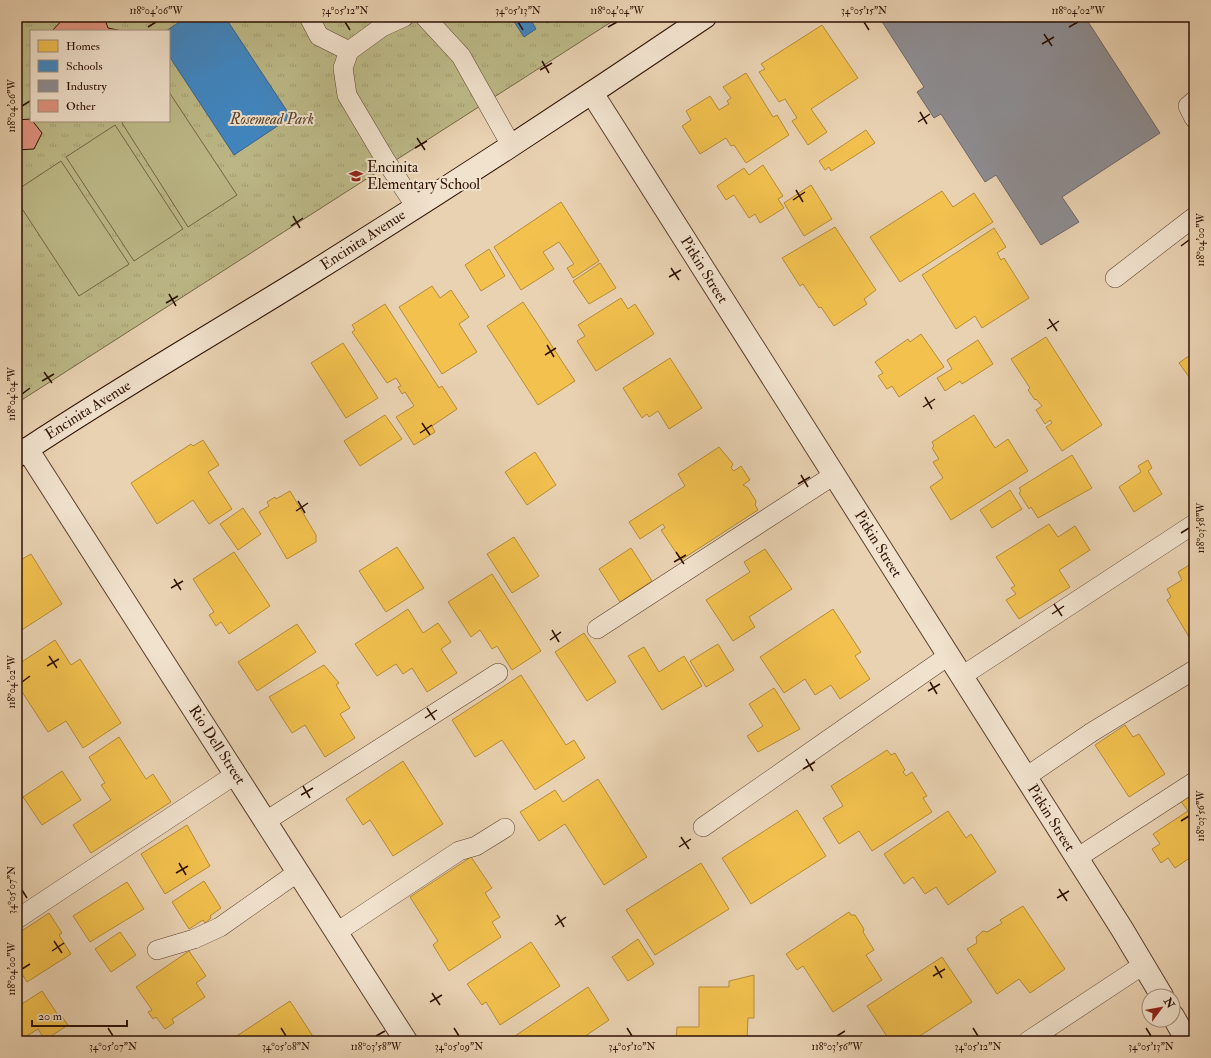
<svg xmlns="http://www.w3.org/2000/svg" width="1211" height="1058" font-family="'IM FELL Double Pica',serif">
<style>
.grass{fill:url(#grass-tufts);stroke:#766646;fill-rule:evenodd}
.garden{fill:#bdba88;stroke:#766646}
.homes{fill:#f2c14e;stroke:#b78c38}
.schools{fill:#3f88c5;stroke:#3a648b}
.industry{fill:#8d8d92;stroke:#706867}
.building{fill:#e19381;stroke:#2e1103}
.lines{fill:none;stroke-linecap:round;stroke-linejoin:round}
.lane-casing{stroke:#5d412f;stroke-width:20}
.street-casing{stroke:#5d412f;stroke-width:24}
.secondary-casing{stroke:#2e1103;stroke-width:24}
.lane{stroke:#f1e2cd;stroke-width:19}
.street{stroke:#f1e2cd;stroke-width:22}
.secondary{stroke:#f1e2cd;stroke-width:22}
.ticks{fill:none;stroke:#2e1103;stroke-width:1.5}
.labels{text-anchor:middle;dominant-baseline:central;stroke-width:4;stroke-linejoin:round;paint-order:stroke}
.park-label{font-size:15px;font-style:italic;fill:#59442b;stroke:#f1e2cd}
.poi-label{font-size:15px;fill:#2e1103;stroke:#f1e2cd;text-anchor:start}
.street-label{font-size:15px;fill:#2e1103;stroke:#f1e2cd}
.neatline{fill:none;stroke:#2e1103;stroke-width:1.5}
.ticks-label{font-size:10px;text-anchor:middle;fill:#2e1103}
</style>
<defs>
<pattern id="grass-tufts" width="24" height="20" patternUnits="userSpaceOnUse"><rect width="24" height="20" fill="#bdba88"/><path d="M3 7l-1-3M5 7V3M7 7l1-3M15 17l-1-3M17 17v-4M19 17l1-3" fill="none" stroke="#a39f74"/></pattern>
</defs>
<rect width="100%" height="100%" fill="#e9d2b2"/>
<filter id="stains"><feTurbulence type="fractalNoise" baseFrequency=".005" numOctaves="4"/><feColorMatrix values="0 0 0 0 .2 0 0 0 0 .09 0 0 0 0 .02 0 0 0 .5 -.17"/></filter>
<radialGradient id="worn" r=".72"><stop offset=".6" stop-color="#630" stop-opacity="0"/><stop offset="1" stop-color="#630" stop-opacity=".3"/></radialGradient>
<path class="grass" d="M17 17H619L17 403ZM31 31H169V121H31Z"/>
<path class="garden" d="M169 92 237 195 188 227 122 123 125 121H169Z
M115 125 183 229 134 261 66 157Z
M61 161 129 264 79 296 17 201V190Z"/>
<path class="homes" d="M822 25 858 78 811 109 827 132 808 145 792 121 797 118 785 99 779 102 759 72 765 69 761 64Z
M746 73 773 117 777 115 789 135 746 163 734 145 731 146 726 138 700 154 682 126 691 120 686 111 710 96 719 110 729 104 727 101 731 98 723 87Z
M866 130 875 143 831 171 829 167 825 170 819 161Z
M763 165 783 196 778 199 784 208 760 223 755 214 749 218 734 195 726 200 717 186 744 168 749 175Z
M811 185 832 219 804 236 784 203Z
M942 191 953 207 974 193 993 222 900 282 870 237Z
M561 202 599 261 573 278 567 268 574 264 559 242 543 252 554 269 521 290 494 247Z
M835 227 876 290 864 299 867 304 834 326 821 307 819 308 803 284 800 286 782 258Z
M994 228 1006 247 997 253 1001 260 1004 258 1029 298 982 328 975 316 956 329 922 275Z
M489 249 505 276 481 291 465 265Z
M600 263 616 288 589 304 573 281Z
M432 286 440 298 451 290 469 317 459 324 477 352 442 374 399 307Z
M621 298 628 309 635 304 654 334 596 371 577 341 585 336 578 325Z
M523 302 575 381 538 405 487 326Z
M385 304 439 388 442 386 457 409 432 426 435 432 414 445 396 417 414 406 405 392 402 394 398 387 401 386 396 378 387 383 352 332 355 330 352 325Z
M921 334 944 367 899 397 892 386 887 389 878 376 883 373 875 362 908 339 910 342Z
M1046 337 1102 425 1062 451 1046 427 1052 423 1050 420 1045 424 1036 410 1042 406 1036 399 1035 400 1028 390 1030 388 1011 359Z
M978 340 993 364 962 384 960 381 945 391 937 378 952 369 947 360Z
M343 343 378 398 346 418 311 363Z
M1194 352V384L1179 363Z
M670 358 702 408 669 429 658 411 649 417 647 414 642 418 623 388Z
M385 415 402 439 360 466 344 441Z
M974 415 995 448 1008 439 1028 471 951 520 930 487 943 478 933 462 939 459 932 448 934 446 932 442Z
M203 440 219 465 208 472 232 509 209 524 193 500 157 524 131 483 191 444 193 446Z
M719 447 733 464 731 468 734 471 741 466 750 480 743 485 748 488 756 501 755 505 758 510 681 560 661 530 665 528 663 524 640 539 629 522 685 486 678 474Z
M535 452 556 485 527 505 505 472Z
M1072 455 1092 488 1038 518 1031 507 1029 509 1019 493 1021 491 1019 488Z
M1148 460 1152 468 1148 471 1162 494 1134 512 1119 487 1141 472 1138 466Z
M1010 490 1022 509 992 528 980 510Z
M290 491 316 535V542L287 559 259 512 269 506 267 502 275 497 276 499Z
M243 508 261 534 238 550 220 524Z
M1049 524 1058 537 1075 526 1090 550 1059 570 1070 587 1019 619 1006 600 1016 594 1011 588 1015 586 996 557Z
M514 537 539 576 512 593 487 554Z
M397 547 424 588 386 612 359 571Z
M631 548 652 581 620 602 599 569Z
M765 549 792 589 749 617 755 627 733 641 706 600 750 572 744 562Z
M234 552 270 606 229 634 221 622 216 626 209 615 214 612 193 579Z
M31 554 62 604 17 633V562Z
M1194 562V641L1192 642 1167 600 1171 597 1167 589 1182 580 1178 572Z
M492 574 541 651 512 670 497 646 492 649 480 630 471 637 448 602Z
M408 609 423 633 438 623 451 642 441 649 457 673 427 692 412 668 403 674 396 664 377 676 355 644Z
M833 609 861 652 855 656 870 679 840 699 831 685 815 695 805 679 784 693 760 657Z
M297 624 316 652 257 691 238 662Z
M584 633 616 682 587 701 555 652Z
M55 640 71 665 80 659 121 723 83 748 66 721 48 732 17 684V665Z
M718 644 734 670 706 687 690 661Z
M644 647 659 672 684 656 702 686 662 710 628 656Z
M324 665 339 683 336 685 350 708 340 714 355 738 325 757 305 725 292 733 269 697Z
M521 675 566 745 574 740 585 758 535 790 502 740 475 757 452 720Z
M774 688 800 729 758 752 747 736 763 726 749 704Z
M1125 725 1133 737 1139 734 1165 774 1129 797 1095 745Z
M119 737 146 779 153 774 171 802 91 853 73 825 111 800 101 785 105 783 89 757Z
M887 750 891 755 895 753 905 770 903 772 906 776 912 772 927 796 923 798 932 812 872 851 859 831 839 844 823 818 843 806 831 786Z
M403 761 443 824 393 856 370 820 363 825 346 799Z
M62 771 81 800 42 825 23 797Z
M598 779 647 857 604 885 565 824 539 841 520 812 555 790 563 802Z
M1191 792 1194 797V855L1175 868 1168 858 1161 863 1152 849 1160 844 1153 834 1188 811 1180 800Z
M797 810 826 856 751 904 722 858Z
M948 811 966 838 971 834 996 872 948 905 936 887 925 894 913 877 904 884 884 854Z
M187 825 210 866 165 894 141 854Z
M471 857 492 888 485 893 500 917 492 922 501 937 449 971 433 945 438 941 410 897Z
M701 863 729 909 655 955 626 910Z
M204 881 221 908 210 916 211 918 205 923 203 920 189 929 172 902Z
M127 882 144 909 90 942 73 916Z
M1023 906 1065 969 1030 993 1019 979 997 994 967 949 977 943 976 937 983 931 987 932 1002 923 1000 920Z
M849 912 851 915H855L864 929 863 932 874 950 866 955 882 980 833 1012 803 966 797 970 786 954Z
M49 913 62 933 59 935 71 954 27 982 17 966V934Z
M120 932 136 955 111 972 95 949Z
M638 939 654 964 628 981 612 957Z
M531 942 560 986 500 1025 486 1002 482 1005 467 984Z
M189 951 206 976 196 983 205 997 172 1019 174 1023 165 1029 156 1017 153 1019 148 1012 152 1010 136 987Z
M942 957 972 1002 912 1041H890L867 1006Z
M17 974 22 983 17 986Z
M754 975V1018H748L747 1041H676L677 1027H699V987H729V981Z
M588 987 609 1020 578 1041H514L512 1038Z
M42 991 58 1015 60 1014 68 1025 45 1040 38 1029 22 1039 17 1031V1007Z
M290 1001 316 1041H229Z
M1054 1031 1059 1041H1037Z"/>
<path class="schools" d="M187 17H225L291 117 234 155 169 56V31H166Z
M511 17H529L536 29 524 37Z
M543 17H556L547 23Z"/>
<path class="industry" d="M879 17H1085L1160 133 1062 197 1079 222 1041 245 996 175 985 182 941 114 934 118 917 92 924 87Z"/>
<path class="building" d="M81 17H104L108 28 122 31H52L63 19 77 22Z
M31 119 42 133 34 149 17 150V120Z"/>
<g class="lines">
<defs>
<path id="lane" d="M309 17 319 36 349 51
M404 17 382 27 349 51 343 68 347 95 386 161 416 207
M425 17 461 56 511 145
M1194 101 1188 106 1194 118
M1115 278 1194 217
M597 629 834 475
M962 676 1194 524
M1026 777 1092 732 1194 670
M266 821 498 673
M703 827 948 656
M1077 858 1194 782
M17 919 236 774
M337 932 459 851 476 846 505 828
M157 950 194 939 220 927 298 872
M1028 1041 1143 965"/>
<path id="street" d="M592 93 1122 929 1162 996
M27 449 406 1041
M1173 1016 1187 1041"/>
<path id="secondary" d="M17 456C112 392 212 335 310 274 443 191 575 105 705 17"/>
</defs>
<use href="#lane" class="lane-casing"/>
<use href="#street" class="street-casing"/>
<use href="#secondary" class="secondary-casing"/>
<use href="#lane" class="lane"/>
<use href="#street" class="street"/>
<use href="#secondary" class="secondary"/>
</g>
<path class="ticks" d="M345 22 350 30M518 22 523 30M864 22 869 30M148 27 156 22M608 27 617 22M1069 27 1078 22M1044 34 1052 46M1042 44 1054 37M542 61 549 73M540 70 552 63M22 106 30 101M920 112 927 124M918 122 930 114M417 138 425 150M415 148 427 141M796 190 803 202M793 200 805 192M293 216 300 228M291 226 303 218M1181 246 1189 240M671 268 679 280M669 277 681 270M169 294 176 306M166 303 178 296M1049 319 1057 331M1047 329 1059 321M547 345 554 357M545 355 556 348M44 372 52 383M42 381 54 374M22 394 30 388M925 397 932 409M923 407 935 399M422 423 430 435M420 433 432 425M801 475 808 487M798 484 810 477M298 501 305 513M296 511 308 503M1181 533 1189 528M676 552 684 564M674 562 686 555M174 579 181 590M171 588 183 581M1054 604 1062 616M1052 614 1064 606M552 630 559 642M550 640 561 632M49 656 57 668M47 666 59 659M22 682 30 676M930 682 937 694M928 691 940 684M427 708 435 720M425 718 437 710M806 759 813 771M803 769 815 762M303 786 310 798M301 795 313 788M1181 821 1189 816M681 837 689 849M679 847 691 839M179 863 186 875M176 873 188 866M1059 889 1067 901M22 890 27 898M1057 898 1069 891M557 915 564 927M555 925 566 917M54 941 62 953M52 951 64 943M935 966 942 978M22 969 30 964M933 976 945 969M432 993 440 1005M430 1002 442 995M108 1028 113 1036M281 1028 286 1036M454 1028 459 1036M627 1028 632 1036M973 1028 978 1036M1146 1028 1151 1036M376 1036 385 1031M837 1036 845 1031"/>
<defs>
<symbol id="school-bare" viewBox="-9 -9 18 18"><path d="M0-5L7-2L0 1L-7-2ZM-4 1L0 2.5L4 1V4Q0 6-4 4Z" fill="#8f2418" stroke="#f1e2cd" stroke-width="2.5" paint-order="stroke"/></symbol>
</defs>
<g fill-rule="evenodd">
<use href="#school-bare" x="346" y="166" width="20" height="20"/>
</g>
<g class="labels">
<g class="park-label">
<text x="272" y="119">Rosemead Park</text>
</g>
<g class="poi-label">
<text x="367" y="167">Encinita<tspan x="367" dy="17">Elementary School</tspan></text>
</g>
<g class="street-label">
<text transform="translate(363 240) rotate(-33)">Encinita Avenue</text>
<text transform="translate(704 270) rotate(58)">Pitkin Street</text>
<text transform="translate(88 410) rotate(-32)">Encinita Avenue</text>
<text transform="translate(878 544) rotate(58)">Pitkin Street</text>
<text transform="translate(217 745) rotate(57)">Rio Dell Street</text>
<text transform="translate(1051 818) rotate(58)">Pitkin Street</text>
</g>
</g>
<rect width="1211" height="1058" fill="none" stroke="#e9d2b2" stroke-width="44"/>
<rect x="30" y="30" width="140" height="92" fill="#f1e2cd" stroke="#a38e7c"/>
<rect x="38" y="40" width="20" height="12" fill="#f2c14e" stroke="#a38e7c"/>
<text x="66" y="50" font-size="12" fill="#2e1103">Homes</text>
<rect x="38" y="60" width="20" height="12" fill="#3f88c5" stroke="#a38e7c"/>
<text x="66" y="70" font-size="12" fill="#2e1103">Schools</text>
<rect x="38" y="80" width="20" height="12" fill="#8d8d92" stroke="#a38e7c"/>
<text x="66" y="90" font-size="12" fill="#2e1103">Industry</text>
<rect x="38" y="100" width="20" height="12" fill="#e19381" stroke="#a38e7c"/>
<text x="66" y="110" font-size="12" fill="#2e1103">Other</text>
<g transform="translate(1161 1008) rotate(58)"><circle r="19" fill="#f1e2cd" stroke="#a38e7c"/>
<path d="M0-3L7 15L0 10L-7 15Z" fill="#8f2418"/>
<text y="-6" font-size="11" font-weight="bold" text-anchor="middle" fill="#2e1103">N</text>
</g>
<path d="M32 1020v6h95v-6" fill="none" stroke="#2e1103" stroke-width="2"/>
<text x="38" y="1020" font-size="12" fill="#2e1103" stroke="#f1e2cd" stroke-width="3" paint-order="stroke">20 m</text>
<rect x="22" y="22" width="1167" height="1014" class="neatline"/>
<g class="ticks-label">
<text x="156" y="14">118°04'06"W</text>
<text x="345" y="14">34°05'12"N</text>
<text x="518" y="14">34°05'13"N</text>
<text x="617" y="14">118°04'04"W</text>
<text x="864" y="14">34°05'15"N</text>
<text x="1078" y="14">118°04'02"W</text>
<text transform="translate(11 106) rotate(-90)" y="4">118°04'06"W</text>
<text transform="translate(1200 240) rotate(-90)" y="4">118°04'00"W</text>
<text transform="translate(11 394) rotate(-90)" y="4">118°04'04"W</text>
<text transform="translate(1200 528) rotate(-90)" y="4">118°03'58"W</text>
<text transform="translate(11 682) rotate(-90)" y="4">118°04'02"W</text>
<text transform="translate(1200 816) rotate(-90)" y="4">118°03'56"W</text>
<text transform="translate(11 890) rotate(-90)" y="4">34°05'07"N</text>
<text transform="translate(11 969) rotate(-90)" y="4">118°04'00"W</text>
<text x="113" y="1050">34°05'07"N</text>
<text x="286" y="1050">34°05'08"N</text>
<text x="376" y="1050">118°03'58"W</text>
<text x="459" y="1050">34°05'09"N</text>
<text x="632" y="1050">34°05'10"N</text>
<text x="837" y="1050">118°03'56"W</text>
<text x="978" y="1050">34°05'12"N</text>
<text x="1151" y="1050">34°05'13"N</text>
</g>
<rect width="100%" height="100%" filter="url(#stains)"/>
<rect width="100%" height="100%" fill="url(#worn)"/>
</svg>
